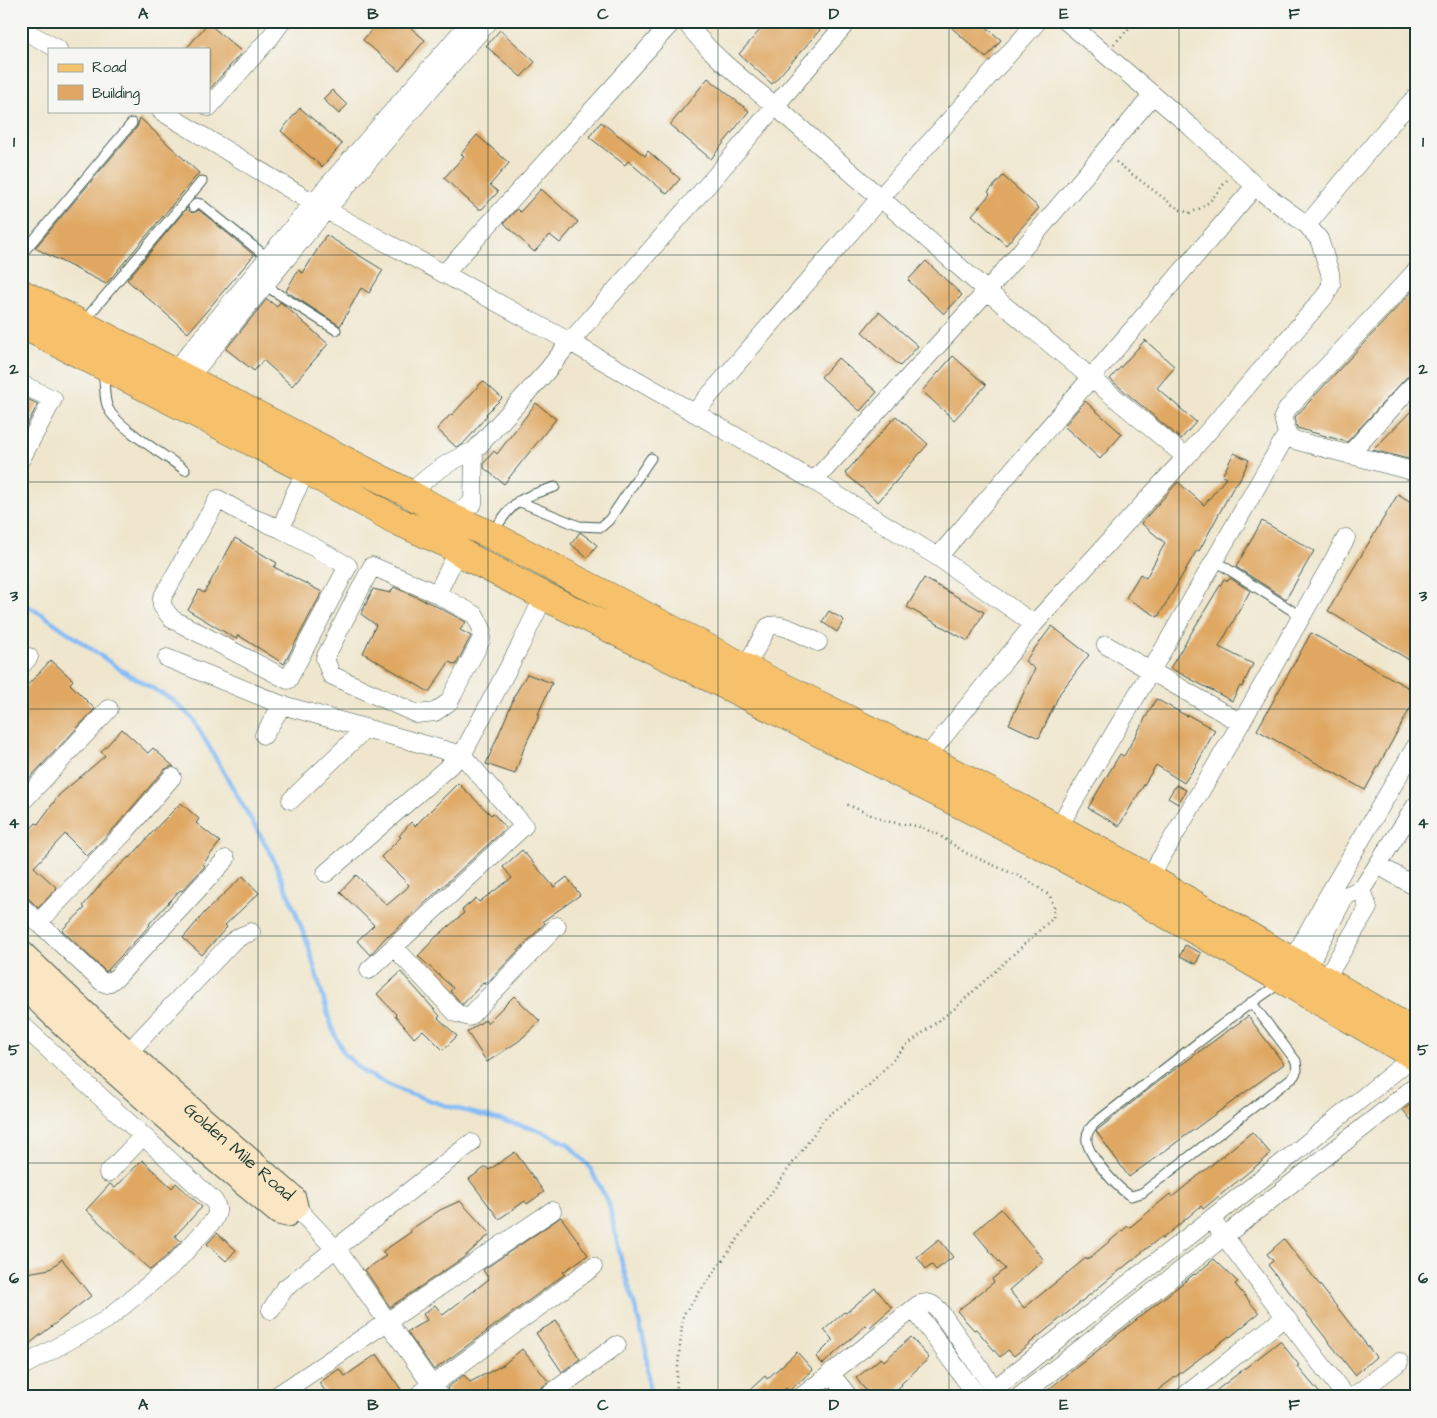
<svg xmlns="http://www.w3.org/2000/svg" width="1437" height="1418" font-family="'Architects Daughter',sans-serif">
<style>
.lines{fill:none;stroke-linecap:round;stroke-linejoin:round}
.stream{stroke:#85bcf5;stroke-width:4.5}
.building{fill:#dfa762}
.lane-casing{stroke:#3e564b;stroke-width:11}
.street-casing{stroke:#3e564b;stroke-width:19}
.secondary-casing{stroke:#3e564b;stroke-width:27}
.primary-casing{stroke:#3e564b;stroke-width:29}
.path{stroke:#3e564b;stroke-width:2.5;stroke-dasharray:1 4;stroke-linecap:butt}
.lane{stroke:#fff;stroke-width:9}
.street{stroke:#fff;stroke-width:18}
.secondary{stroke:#fbe6c4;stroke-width:25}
.primary{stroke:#f6c16b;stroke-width:28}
.grid{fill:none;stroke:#1f3d34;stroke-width:1;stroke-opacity:0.55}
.labels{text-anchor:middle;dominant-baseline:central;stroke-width:5;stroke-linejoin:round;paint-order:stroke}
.street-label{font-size:18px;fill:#1f3d34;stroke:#f6f6f2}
.neatline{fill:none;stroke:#1f3d34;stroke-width:2}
.grid-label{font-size:16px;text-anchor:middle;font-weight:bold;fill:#1f3d34}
</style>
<rect width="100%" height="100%" fill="#f6f6f2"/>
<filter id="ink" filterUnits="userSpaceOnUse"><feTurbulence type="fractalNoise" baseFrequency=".02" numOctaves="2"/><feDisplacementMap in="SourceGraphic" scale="10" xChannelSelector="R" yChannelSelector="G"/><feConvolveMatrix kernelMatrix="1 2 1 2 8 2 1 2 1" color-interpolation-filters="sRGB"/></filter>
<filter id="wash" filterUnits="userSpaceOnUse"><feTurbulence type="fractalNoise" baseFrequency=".0096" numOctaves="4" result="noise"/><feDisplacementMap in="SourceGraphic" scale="20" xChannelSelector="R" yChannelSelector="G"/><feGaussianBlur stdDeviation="1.12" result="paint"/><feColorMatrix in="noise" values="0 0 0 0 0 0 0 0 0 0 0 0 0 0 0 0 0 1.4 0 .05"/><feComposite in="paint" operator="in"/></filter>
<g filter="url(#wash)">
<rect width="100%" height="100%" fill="#efe6cd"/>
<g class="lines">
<path class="stream" d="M21 602 43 615 121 670 173 700 193 719 271 854 292 903 308 945 332 1028 344 1054 365 1073 402 1091 447 1106 538 1130 567 1143 589 1166 609 1204 622 1264 635 1306 646 1350 650 1397"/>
</g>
<g id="blocks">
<path class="building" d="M379 21H403L425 40 399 71 363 40Z
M768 21H828L772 84 739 54Z
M944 21H979L1001 40 986 58Z
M208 23 242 52 209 90V49H186Z
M500 30 535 62 521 77 486 46Z
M708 78 749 111 711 159 670 125Z
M332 90 347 105 339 114 323 99Z
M300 108 342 144 322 167 281 131Z
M140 118 199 173 106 284 35 248 137 127Z
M601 122 645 156 648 151 680 179 667 194 628 161 625 165 589 137Z
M477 135 509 163 490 185 498 192 482 209H478L444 178 464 156 461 154Z
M1003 176 1039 208 1006 245 972 215 990 194 988 192Z
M541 189 578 222 560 243 550 235 534 252 504 223 517 209 520 212Z
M187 208 192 213 199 210 254 255 188 333 127 280Z
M326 235 383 270 369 293 361 288 340 326 286 291 298 270 303 273Z
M926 261 962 295 944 314 908 280Z
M1416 287V367L1347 442 1297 428 1295 417Z
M267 299 277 307 280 302 284 305 328 344 292 386 263 360 254 371 226 349Z
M879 312 918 346 900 366 862 332Z
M1145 340 1175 367 1157 388 1196 422 1181 439 1110 379Z
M953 356 986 385 954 420 922 391Z
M838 358 877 392 860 411 821 377Z
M483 381 502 398 486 414 487 415 472 434 462 445 456 447 437 429 451 414 452 415Z
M21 396 38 404 21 436Z
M1085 401 1122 434 1100 459 1064 426Z
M536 403 556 419 504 484 484 468V463L494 451 497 454Z
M1416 406V461L1373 450Z
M896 416 928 444 878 502 845 473Z
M1234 453 1249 460 1242 475 1236 485 1235 484 1199 551 1197 550 1158 617 1126 598 1140 574 1146 578 1165 543 1141 523 1178 482 1204 505 1226 478 1222 476Z
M1398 494 1416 505V664L1328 611Z
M1262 521 1314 551 1286 599 1236 567Z
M580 532 597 545 587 558 571 544Z
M235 538 277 563 274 567 322 592 284 664 238 635 236 639 188 610 199 590 204 593Z
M924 578 984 612 968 641 907 607Z
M1230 578 1250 591 1219 647 1253 664 1242 687 1240 686 1232 701 1170 668 1224 579 1228 581Z
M394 587 432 604 466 622 460 630 471 636 456 665 449 662 429 692 363 653 376 625 361 614 373 589 390 593Z
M829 611 844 620 837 632 822 622Z
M1052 626 1089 655 1060 693 1039 738 1009 724 1035 669 1025 661Z
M1311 633 1416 692V698L1365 790 1257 730Z
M51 660 73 680 70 684 95 709 21 787V692Z
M527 674 552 683 538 714H540L524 748 515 774 486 764 514 698H513Z
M1156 699 1187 716 1188 715 1215 730 1197 764 1184 783 1156 765 1119 826 1088 808 1120 754 1124 756Z
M122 729 148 753 153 748 174 767H169L164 770 116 826 87 856 65 834 34 867 57 888 38 908 28 898 21 896V839L36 823 38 824 59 795 105 756 101 752Z
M458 783 491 815 493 813 506 828 389 936 388 935 370 955 357 941 374 925 340 892 356 875 387 905 406 889 409 885 381 857 401 837 399 836 411 822 415 826Z
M1176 785 1186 790 1178 804 1168 798Z
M181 803 199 819 196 823 220 842 203 864 205 866 182 891 180 890 149 924 150 925 106 972 62 930 85 908 83 906 106 878 129 857 130 858 158 826Z
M522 850 554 887 567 877 580 895 543 921 545 923 485 985 484 982 463 1004H462L450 991 453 988 418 956 435 938 464 913 462 910 476 898 479 902 512 878 503 867Z
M243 876 259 893 225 925 227 927 202 955 183 938 206 911Z
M1185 945 1201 953 1196 964 1180 956Z
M401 972 440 1016 438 1018 457 1036 443 1050 423 1030 414 1038 395 1015 396 1014 377 994Z
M514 996 540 1021 519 1041 487 1062 467 1032 485 1020 487 1023Z
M1248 1016 1284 1064 1129 1177 1096 1131 1163 1078Z
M1416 1100V1126L1403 1110Z
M1252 1132 1271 1154 1203 1209 1201 1206 1162 1239 1161 1237 1014 1356 1008 1350 1000 1357 976 1329 974 1330 957 1311 994 1282 992 1279 1005 1269 974 1232 1001 1209 1044 1260 1009 1290 1024 1308 1086 1258 1087 1260 1128 1226 1129 1228 1170 1194 1172 1197Z
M515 1152 544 1192 527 1204 525 1201 499 1219 469 1179 486 1167 489 1170Z
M142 1160 172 1188 176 1183 202 1207 175 1236 181 1241 168 1255 150 1270 86 1210 110 1184 115 1188Z
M460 1201 490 1234 463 1258 390 1307 365 1270 386 1256 382 1252 411 1232 410 1230 440 1210Z
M561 1217 588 1255 563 1272 565 1274 434 1370 407 1332 427 1320 423 1314 435 1305 443 1315 489 1279 483 1270Z
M217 1233 236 1250 226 1261 207 1244Z
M939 1239 953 1257 936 1270 932 1265 926 1269 917 1257Z
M1284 1239 1376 1357 1355 1375 1268 1265 1273 1261 1267 1254Z
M62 1259 91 1296 21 1350V1274L50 1269Z
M1214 1259 1238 1282 1235 1284 1259 1313 1230 1337 1229 1336 1149 1397H1039L1194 1274 1195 1275Z
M875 1288 892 1308 869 1328 866 1325 823 1364 816 1357 833 1340 824 1330 844 1312 846 1313Z
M556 1321 580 1359 562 1372 536 1333Z
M911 1337 929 1358 901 1384 902 1385 887 1397H871L856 1378 881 1358 884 1361Z
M1280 1341 1299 1365 1297 1366 1323 1397H1208Z
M522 1349 549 1382 539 1389 536 1397H451L447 1388 464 1375 470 1382 503 1365Z
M797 1352 813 1370 789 1391 786 1388 776 1397H742L765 1376 767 1379Z
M377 1354 406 1397H330L319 1383 339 1369 345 1376Z"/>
</g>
</g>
<g filter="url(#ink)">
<use href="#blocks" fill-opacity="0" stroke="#3e564b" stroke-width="1"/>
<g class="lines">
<defs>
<path id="lane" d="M193 207 197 203 201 204 268 258
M21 255 132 123
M264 285 336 330
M83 322 202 181
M102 372C107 385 102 397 109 410 118 427 167 457 185 470
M518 501 579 526 601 527 609 520 651 458
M493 532C514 500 519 498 555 487
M1214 560 1302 617
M1251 1002 1296 1061 1297 1070 1294 1076 1142 1193 1131 1196C1118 1189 1084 1152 1087 1137 1087 1131 1091 1127 1095 1123 1156 1076 1215 1027 1279 984"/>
<path id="street" d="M685 21C709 54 744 80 775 106L848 21
M21 29 58 49
M1153 95 987 291 1186 457
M209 107 272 35 282 21
M161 111 313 203 570 342 718 173 775 106 987 291 814 481
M1307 225 1394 120 1416 97
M1416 271 1288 408 1283 417 1287 434 1294 440 1416 472
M444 274 673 21
M173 373 313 203 471 21
M187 380 326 210 489 21
M21 384 53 399 21 459
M694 413 881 197 1038 21
M1349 455 1408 390 1416 383
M410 494C429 474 448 461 474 451
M450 517 473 503 474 451 546 372 570 342 814 481 938 557 1034 624 926 758 922 767
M281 529 348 566 288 680 172 619 162 606V598L218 499 246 515 281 529 294 495 307 470
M938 557 1255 186
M372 566 437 594 475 615 482 629 481 640 449 702 435 712 417 714 331 675 325 658Z
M437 594 458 551
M1034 624 1186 457 1325 296 1331 285 1330 273 1319 239 1307 225 1263 193 1191 127 1066 21
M1106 645 1241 723
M167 658 282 705 462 755 524 826 369 970
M21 666 29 657
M745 668 768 627C780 620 805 637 818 642
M264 735 282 705
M291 800 366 728
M21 803 109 709
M1058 828 1151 671 1287 434
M1378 865 1416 887
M326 873 462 755 520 646 544 596
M1149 878 1241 723 1346 538
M1362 889 1416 805
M21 906 102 982 107 984 117 977 226 859
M38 923 124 833 172 777
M394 947 456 1013 469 1017 557 926
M1292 961 1326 899 1416 746
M1306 970 1345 896 1362 889 1368 908 1325 980
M21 1024 213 1200C219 1208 218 1213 213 1221L175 1263 106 1320 21 1367
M121 1060 232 942 241 936 251 932
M108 1173 143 1136
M295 1206 341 1255 440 1397
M1218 1228 1346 1397
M914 1309 978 1397
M271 1310 284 1289 471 1143
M830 1373 849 1397
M275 1397 552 1211
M416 1397 593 1267
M546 1397 617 1345
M801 1397 918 1305C927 1301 932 1303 939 1310L1000 1397
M984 1397 1296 1152 1414 1056
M1019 1397 1416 1086
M1183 1397 1285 1317
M1353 1397 1399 1362"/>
<g id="secondary">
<path id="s1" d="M21 953C108 1038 200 1118 293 1198L295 1206 287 1214 279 1212C190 1139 103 1064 21 983"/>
</g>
<path id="primary" d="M21 293 410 494 450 517 491 535 763 677 926 758 1058 828 1149 878 1416 1033
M21 324 307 470 395 520 446 543 470 558 544 596 751 698 1046 848 1238 954 1416 1057"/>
</defs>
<use href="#lane" class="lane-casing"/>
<use href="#street" class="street-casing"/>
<use href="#secondary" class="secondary-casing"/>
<use href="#primary" class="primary-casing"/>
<path class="path" d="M1114 44 1136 21
M1116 162 1178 209 1189 213C1210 206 1214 196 1227 180
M675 1397 683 1315 826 1117 869 1085 908 1044 954 1009 1053 918 1054 907 1050 896 1029 881 966 853 937 834 917 826 885 821 846 804"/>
<use href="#lane" class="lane"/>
<use href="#street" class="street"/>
<use href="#secondary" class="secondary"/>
<use href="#primary" class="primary"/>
</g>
</g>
<path class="grid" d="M258 21V1397M488 21V1397M718 21V1397M949 21V1397M1179 21V1397M21 255H1416M21 482H1416M21 709H1416M21 936H1416M21 1163H1416"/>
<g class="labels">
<g class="street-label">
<text stroke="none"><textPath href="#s1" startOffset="295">Golden Mile Road</textPath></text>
</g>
</g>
<rect width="1437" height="1418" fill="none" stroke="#f6f6f2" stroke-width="55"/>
<rect x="48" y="48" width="162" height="65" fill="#f6f6f2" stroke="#a0aca6"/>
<rect x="58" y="64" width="25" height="8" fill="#f6c16b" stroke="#a0aca6"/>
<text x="92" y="72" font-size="15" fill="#1f3d34">Road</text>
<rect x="58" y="85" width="25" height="15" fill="#dfa762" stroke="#a0aca6"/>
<text x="92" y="98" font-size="15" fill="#1f3d34">Building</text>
<rect x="28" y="28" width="1382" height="1362" class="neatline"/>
<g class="grid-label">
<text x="143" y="19">A</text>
<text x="373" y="19">B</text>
<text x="603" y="19">C</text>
<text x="834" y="19">D</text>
<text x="1064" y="19">E</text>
<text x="1294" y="19">F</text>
<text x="14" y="147">1</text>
<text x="1423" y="147">1</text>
<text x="14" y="374">2</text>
<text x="1423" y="374">2</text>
<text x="14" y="601">3</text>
<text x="1423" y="601">3</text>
<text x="14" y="828">4</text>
<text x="1423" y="828">4</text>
<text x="14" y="1055">5</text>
<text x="1423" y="1055">5</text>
<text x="14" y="1283">6</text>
<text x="1423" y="1283">6</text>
<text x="143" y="1410">A</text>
<text x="373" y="1410">B</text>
<text x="603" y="1410">C</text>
<text x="834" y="1410">D</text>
<text x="1064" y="1410">E</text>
<text x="1294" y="1410">F</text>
</g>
</svg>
